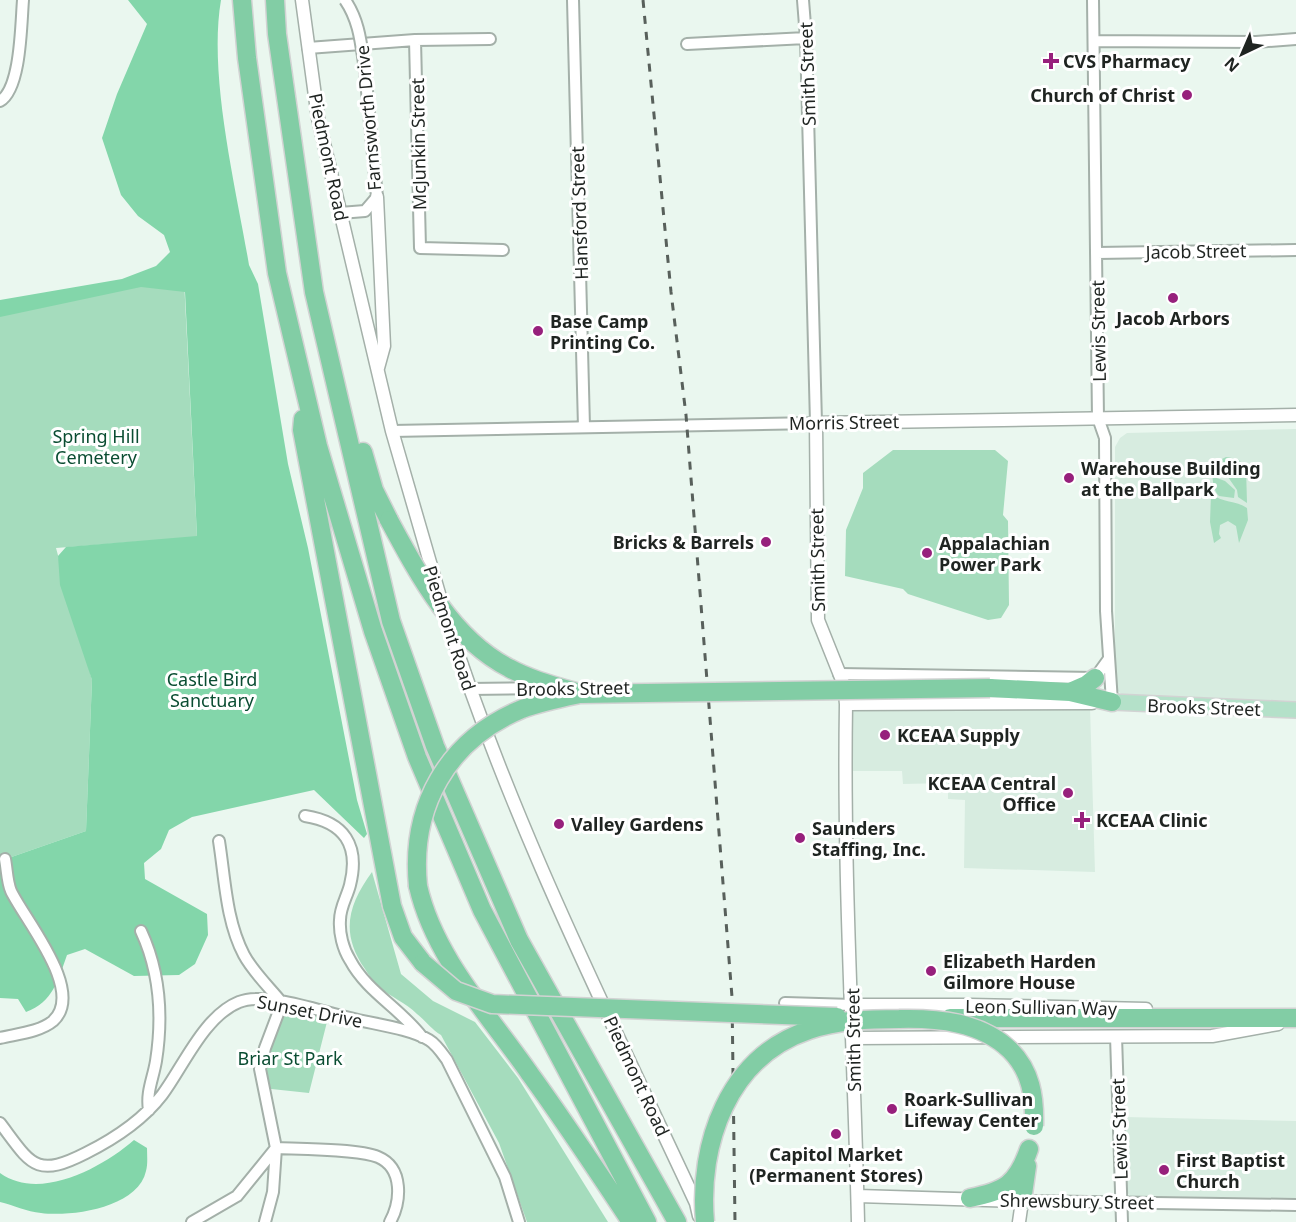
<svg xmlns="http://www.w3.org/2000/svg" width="1296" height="1222" font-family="'Noto Sans',sans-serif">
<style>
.built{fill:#d7ece0}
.green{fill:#a5dcbd}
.forest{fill:#83d6aa}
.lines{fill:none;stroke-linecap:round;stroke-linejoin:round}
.minor-casing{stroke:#a4b0a9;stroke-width:14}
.tertiary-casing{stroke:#a4b0a9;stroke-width:15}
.primary-casing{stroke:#d2d3d3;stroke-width:18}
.motorway-casing{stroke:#d2d3d3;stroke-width:21}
.minor{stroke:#fff;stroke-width:10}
.tertiary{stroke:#fff;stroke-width:12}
.primary{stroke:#b4e1c9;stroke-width:15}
.motorway{stroke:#82cda5;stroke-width:18}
.rail{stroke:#58605b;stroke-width:3;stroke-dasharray:8 8;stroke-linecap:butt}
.minor-bridge-casing{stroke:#a4b0a9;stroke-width:14;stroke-linecap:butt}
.motorway-bridge-casing{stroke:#d2d3d3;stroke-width:21;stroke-linecap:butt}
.minor-bridge{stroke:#fff;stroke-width:10}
.motorway-bridge{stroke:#82cda5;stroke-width:18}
.poi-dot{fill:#97207c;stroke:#fff;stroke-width:2}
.labels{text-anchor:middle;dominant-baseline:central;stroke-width:6;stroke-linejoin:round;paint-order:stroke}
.poi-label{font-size:18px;font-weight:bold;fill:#1f2421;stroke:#fff;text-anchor:start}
.street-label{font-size:18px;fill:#1f2421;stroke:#fff}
.park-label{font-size:18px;fill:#0a4d32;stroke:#fff}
</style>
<rect width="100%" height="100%" fill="#eaf7ef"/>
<path class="built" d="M1296 429V701L1128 698 1120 693 1115 687V447L1120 438 1127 433Z
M846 707H1090L1095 872 964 868 965 800 948 799V783L903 784 902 771H849Z
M1126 1117 1296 1121V1198L1130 1196 1127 1192 1123 1121Z"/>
<path class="green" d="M184 280 197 537 56 548 92 680 86 831 0 861V307Z
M893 450H995L1008 461 1003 515 1008 521 1009 605 1001 618 988 620 908 594 903 589 845 576 846 530 863 488V473Z
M1226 457 1238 459 1246 468 1247 503 1238 497 1237 490 1223 470 1218 471 1217 478 1225 481 1235 490 1234 498 1219 496C1212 490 1211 470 1214 463Z
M1211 494C1222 503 1236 500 1247 508L1248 520 1239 543 1236 526 1228 521 1220 525 1219 534 1221 538 1214 543 1210 522Z
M372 872 401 974 433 1001 475 1022 518 1078 608 1222H527L499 1143 441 1035C431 1029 426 1021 417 1014 406 1003 391 997 379 987 373 982 369 975 365 969 340 933 348 905 372 872Z
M282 1003 329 1014 309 1093 262 1088 260 1069Z"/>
<path class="forest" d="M128 0H221C208 76 236 187 249 265L258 284 288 464 308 548 357 800 367 834 364 838 314 790 192 817 169 830 161 849 144 863 145 879 207 914 208 935 195 964 179 975 134 976 85 949 67 955C58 980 53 1002 26 1012L18 999 0 998V861L86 831 92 680 60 585 58 556 66 547 197 536 185 292 141 287 0 317V300L122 279 156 266 170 252 164 235 138 216 121 195 102 138 117 94 147 24Z
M134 1140 147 1148C147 1155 148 1164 146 1171 138 1208 71 1217 41 1213 27 1212 13 1205 0 1202V1173C40 1202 103 1167 134 1140Z"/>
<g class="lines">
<defs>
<path id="minor" d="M573 0 584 427
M1093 0 1098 418 1105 438 1106 611 1112 702
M415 40 420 248 503 250
M1095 41 1256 42 1296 39
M687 44 806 38
M308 48 415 40 490 39
M0 101C21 89 21 24 23 0
M340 213 365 211 377 197 365 70
M1097 253 1296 250
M392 431 816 423 806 38 803 0
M839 674 1095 678 1108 660
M469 689 545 688
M305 816C344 822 360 845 350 885 347 897 340 907 340 920 339 933 343 949 350 960 367 992 400 1008 422 1037
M219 841C225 879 226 921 244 955 253 972 270 988 282 1003L265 1048 260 1069 276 1148 273 1192 265 1222
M141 931C160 972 163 1016 156 1061 153 1079 146 1092 149 1110
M785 1003 853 1005
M1116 1036 1122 1222
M0 1038C16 1034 40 1032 53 1021 86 991 24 919 11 891 7 882 7 869 5 859
M0 1123C31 1164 35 1179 86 1153 114 1139 142 1121 162 1095 183 1067 204 1016 239 1002 266 991 322 1012 350 1018 372 1024 409 1028 429 1040 436 1044 442 1053 447 1060L505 1177 519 1222
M1022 1201 1296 1205
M192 1222 237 1196 276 1148C300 1149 359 1149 378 1157 404 1168 401 1202 390 1222"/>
<path id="tertiary" d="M302 0 318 118 392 431 440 597
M377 197 384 346 378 368
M447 620C511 821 607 1012 696 1203L699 1216
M846 704 1092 703
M853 1005H970L1146 1009
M854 1038 1212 1036 1278 1024
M858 1196 1022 1201 1019 1222
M858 1222C854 1049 843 877 846 704L844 685 818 620 816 423 1296 415"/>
<path id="primary" d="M1112 702 1296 710"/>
<path id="motorway" d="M242 0 247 58 277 273 318 446 373 631 417 757 482 910 647 1222
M275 0 277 34 314 292 391 621 435 746 519 940 677 1222
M303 419 302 430 392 906 403 937 423 963
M363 452 374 490 389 520
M990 688 1070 692 1112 702
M1070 692 1086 685 1095 678
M418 886C434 957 489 1015 530 1074 565 1122 598 1172 631 1222
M950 1018H1296
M970 1198C1005 1191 1017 1184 1029 1149
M1022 1201 1027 1166"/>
</defs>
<use href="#minor" class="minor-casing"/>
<use href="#tertiary" class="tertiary-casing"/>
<use href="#primary" class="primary-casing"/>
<use href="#motorway" class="motorway-casing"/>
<use href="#minor" class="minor"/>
<use href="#tertiary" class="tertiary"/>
<use href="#primary" class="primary"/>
<use href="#motorway" class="motorway"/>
<path class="rail" d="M643 0 671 292 686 415 732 997 735 1222"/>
<defs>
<path id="minor-bridge" d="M345 0C360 22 361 45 365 70"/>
<path id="motorway-bridge" d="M389 520C418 574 452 639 509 668 531 680 555 686 579 693
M418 886C410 807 447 740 522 709 541 702 561 698 580 694L990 688
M423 963 456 991 492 1004 837 1017
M705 1222C698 1144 728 1057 809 1030 837 1020 870 1019 899 1019 938 1018 981 1022 1010 1050 1031 1071 1035 1097 1034 1126"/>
</defs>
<use href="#minor-bridge" class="minor-bridge-casing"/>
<use href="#motorway-bridge" class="motorway-bridge-casing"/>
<use href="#minor-bridge" class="minor-bridge"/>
<use href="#motorway-bridge" class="motorway-bridge"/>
</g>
<g class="poi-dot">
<path d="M1048 52h6v6h6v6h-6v6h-6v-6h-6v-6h6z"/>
<circle cx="1187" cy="95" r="6"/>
<circle cx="1173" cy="298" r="6"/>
<circle cx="538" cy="331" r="6"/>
<circle cx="1069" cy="478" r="6"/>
<circle cx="766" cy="542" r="6"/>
<circle cx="927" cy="553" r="6"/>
<circle cx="885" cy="735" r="6"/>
<circle cx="1068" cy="793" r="6"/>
<path d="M1079 811h6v6h6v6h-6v6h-6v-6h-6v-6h6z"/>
<circle cx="559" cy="824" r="6"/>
<circle cx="800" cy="838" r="6"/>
<circle cx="931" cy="971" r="6"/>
<circle cx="892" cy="1109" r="6"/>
<circle cx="836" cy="1134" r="6"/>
<circle cx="1164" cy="1170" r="6"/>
</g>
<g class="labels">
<g class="poi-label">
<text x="1063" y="61">CVS Pharmacy</text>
<text x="1175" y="95" text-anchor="end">Church of Christ</text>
<text x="1173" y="318" text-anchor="middle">Jacob Arbors</text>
<text x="550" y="321">Base Camp<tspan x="550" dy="21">Printing Co.</tspan></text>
<text x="1081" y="468">Warehouse Building<tspan x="1081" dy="21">at the Ballpark</tspan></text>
<text x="754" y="542" text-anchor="end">Bricks &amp; Barrels</text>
<text x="939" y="543">Appalachian<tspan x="939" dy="21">Power Park</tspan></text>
<text x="897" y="735">KCEAA Supply</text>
<text x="1056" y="783" text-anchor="end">KCEAA Central<tspan x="1056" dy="21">Office</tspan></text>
<text x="1096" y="820">KCEAA Clinic</text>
<text x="571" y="824">Valley Gardens</text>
<text x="812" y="828">Saunders<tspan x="812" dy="21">Staffing, Inc.</tspan></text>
<text x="943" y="961">Elizabeth Harden<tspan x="943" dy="21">Gilmore House</tspan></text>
<text x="904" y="1099">Roark-Sullivan<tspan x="904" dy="21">Lifeway Center</tspan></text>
<text x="836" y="1154" text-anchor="middle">Capitol Market<tspan x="836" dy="21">(Permanent Stores)</tspan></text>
<text x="1176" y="1160">First Baptist<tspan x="1176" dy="21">Church</tspan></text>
</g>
<g class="street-label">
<text transform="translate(807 74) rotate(-92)">Smith Street</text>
<text transform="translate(368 118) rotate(-95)">Farnsworth Drive</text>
<text transform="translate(418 144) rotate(-91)">McJunkin Street</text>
<text transform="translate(329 157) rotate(78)">Piedmont Road</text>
<text transform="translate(579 213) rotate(-92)">Hansford Street</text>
<text transform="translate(1196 251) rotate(-1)">Jacob Street</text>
<text transform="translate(1098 331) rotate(-91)">Lewis Street</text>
<text transform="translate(844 422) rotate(-1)">Morris Street</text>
<text transform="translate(817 560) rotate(-91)">Smith Street</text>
<text transform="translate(450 628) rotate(72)">Piedmont Road</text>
<text transform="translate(573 688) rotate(-1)">Brooks Street</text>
<text transform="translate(1204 707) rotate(2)">Brooks Street</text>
<text transform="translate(1041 1007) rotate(1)">Leon Sullivan Way</text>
<text transform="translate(310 1011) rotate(11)">Sunset Drive</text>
<text transform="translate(853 1040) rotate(-91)">Smith Street</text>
<text transform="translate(637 1076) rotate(65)">Piedmont Road</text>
<text transform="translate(1119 1129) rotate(-92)">Lewis Street</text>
<text transform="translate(1077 1201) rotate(1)">Shrewsbury Street</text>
</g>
<g class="park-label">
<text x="96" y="436">Spring Hill<tspan x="96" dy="21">Cemetery</tspan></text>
<text x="212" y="679">Castle Bird<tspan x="212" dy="21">Sanctuary</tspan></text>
<text x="290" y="1058">Briar St Park</text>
</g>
</g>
<g transform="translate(1242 54) rotate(224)" stroke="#ffffff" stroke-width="4.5" paint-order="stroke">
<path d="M0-4.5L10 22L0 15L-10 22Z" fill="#1f2421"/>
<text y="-9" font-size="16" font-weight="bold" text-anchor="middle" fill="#1f2421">N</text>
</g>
</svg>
